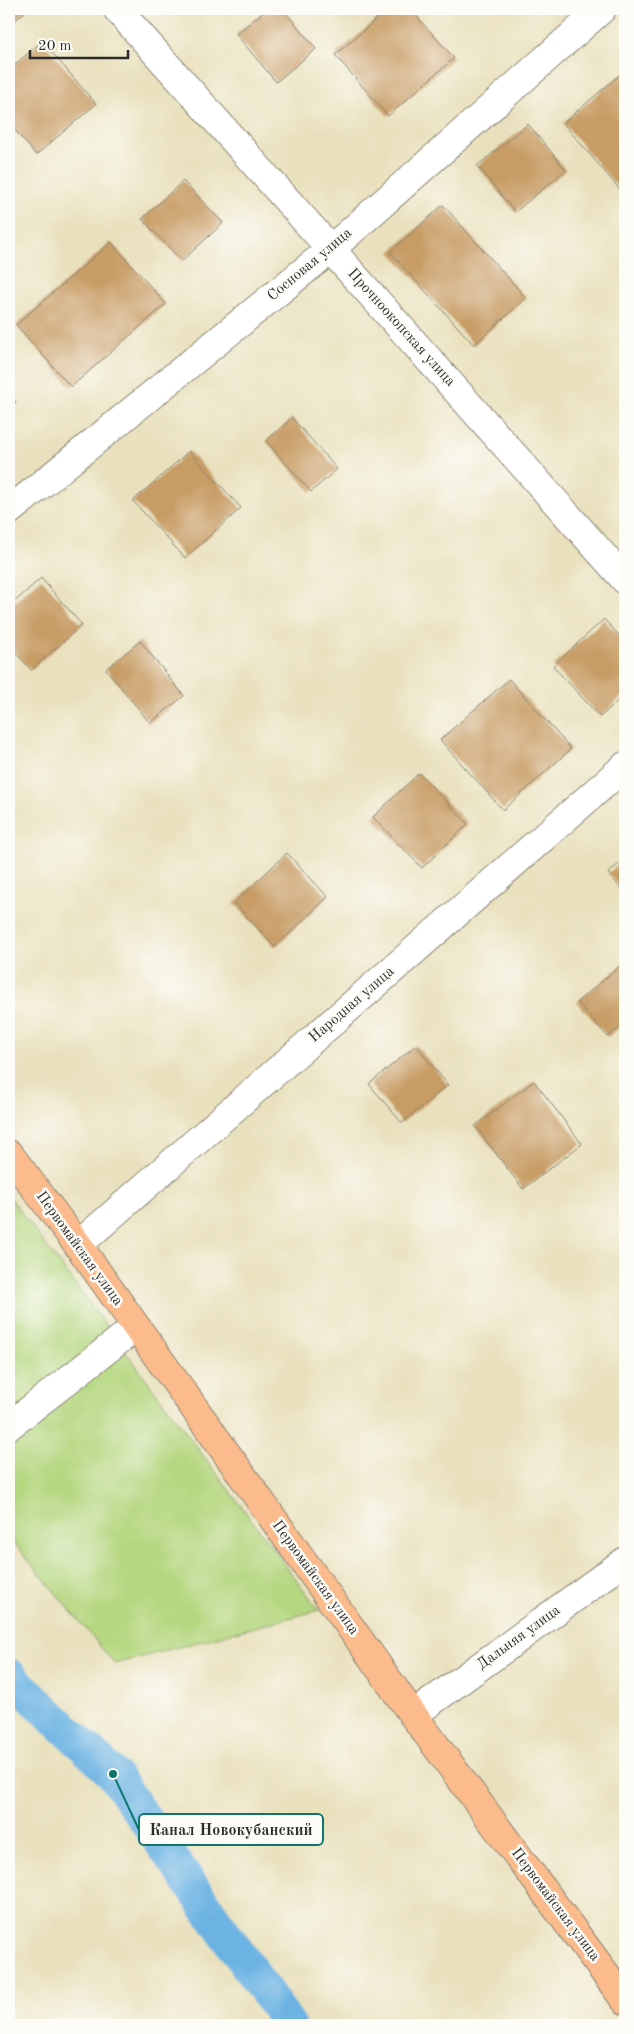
<svg xmlns="http://www.w3.org/2000/svg" width="634" height="2034" font-family="'Old Standard TT',serif">
<style>
.green{fill:#b5d780;stroke:#708156}
.lines{fill:none;stroke-linecap:round;stroke-linejoin:round}
.canal{stroke:#6cb3e3;stroke-width:34}
.building{fill:#c79c65}
.street-casing{stroke:#8a8674;stroke-width:30}
.primary-casing{stroke:#8a8674;stroke-width:30}
.street{stroke:#fff;stroke-width:28}
.primary{stroke:#fbbb8c;stroke-width:28}
.labels{text-anchor:middle;dominant-baseline:central;stroke-width:5;stroke-linejoin:round;paint-order:stroke}
.street-label{font-size:15px;fill:#2b2b2b;stroke:#fdfcf7}
.leader{fill:none;stroke:#0f766e;stroke-width:2}
.callout-dot{fill:#0f766e;stroke:#fdfcf7;stroke-width:2}
.callout{fill:#fdfcf7;stroke:#0f766e;stroke-width:2}
.callout-label{font-size:16px;text-anchor:middle;font-weight:bold;fill:#2b2b2b}
</style>
<rect width="100%" height="100%" fill="#fdfcf7"/>
<filter id="ink" filterUnits="userSpaceOnUse"><feTurbulence type="fractalNoise" baseFrequency=".02" numOctaves="2"/><feDisplacementMap in="SourceGraphic" scale="10" xChannelSelector="R" yChannelSelector="G"/><feConvolveMatrix kernelMatrix="1 2 1 2 8 2 1 2 1" color-interpolation-filters="sRGB"/></filter>
<filter id="wash" filterUnits="userSpaceOnUse"><feTurbulence type="fractalNoise" baseFrequency=".0096" numOctaves="4" result="noise"/><feDisplacementMap in="SourceGraphic" scale="20" xChannelSelector="R" yChannelSelector="G"/><feGaussianBlur stdDeviation="1.12" result="paint"/><feColorMatrix in="noise" values="0 0 0 0 0 0 0 0 0 0 0 0 0 0 0 0 0 1.4 0 .05"/><feComposite in="paint" operator="in"/></filter>
<g filter="url(#wash)">
<rect width="100%" height="100%" fill="#e9e1be"/>
<path class="green" d="M9 1196 319 1610 115 1664 9 1537Z"/>
<g class="lines">
<path class="canal" d="M9 1675 113 1774 289 2025"/>
</g>
<g id="blocks">
<path class="building" d="M9 9H28L9 26Z
M267 9H283L316 49 276 82 236 34Z
M388 9H410L454 58 388 116 335 55Z
M42 41 96 104 36 155 9 123V70Z
M622 73 625 77V189L622 192 563 123Z
M528 124 566 170 515 212 477 166Z
M183 181 223 223 182 261 142 219Z
M443 205 526 298 474 345 390 252Z
M111 242 166 304 71 387 16 325Z
M9 394 16 402 9 409Z
M292 418 337 469 311 492 266 441Z
M189 451 241 508 185 558 133 501Z
M41 578 82 625 31 670 9 645V607Z
M604 619 625 642V694L600 717 553 666Z
M140 641 184 696 150 723 106 669Z
M509 679 571 749 503 810 440 740Z
M419 773 468 824 422 868 373 817Z
M287 853 328 897 275 947 234 903Z
M625 859V893L608 873Z
M625 962V1023L608 1037 577 1002Z
M416 1045 448 1085 402 1123 369 1084Z
M534 1081 582 1144 523 1189 475 1126Z"/>
</g>
</g>
<g filter="url(#ink)">
<use href="#blocks" fill-opacity="0" stroke="#8a8674" stroke-width="1"/>
<g class="lines">
<defs>
<path id="street" d="M117 9 625 580
M9 511 331 249 602 9
M78 1245 625 766
M9 1426 136 1327
M413 1715 625 1561"/>
<path id="primary" d="M9 1154 78 1245 413 1715 625 2000"/>
</defs>
<use href="#street" class="street-casing"/>
<use href="#primary" class="primary-casing"/>
<use href="#street" class="street"/>
<use href="#primary" class="primary"/>
</g>
</g>
<g class="labels">
<g class="street-label">
<text transform="translate(310 265) rotate(-40)">Сосновая улица</text>
<text transform="translate(401 328) rotate(48)">Прочноокопская улица</text>
<text transform="translate(352 1005) rotate(-41)">Народная улица</text>
<text transform="translate(79 1249) rotate(54)">Первомайская улица</text>
<text transform="translate(315 1578) rotate(54)">Первомайская улица</text>
<text transform="translate(519 1638) rotate(-36)">Дальняя улица</text>
<text transform="translate(555 1905) rotate(53)">Первомайская улица</text>
</g>
</g>
<path class="leader" d="M113 1774L139 1830"/>
<circle class="callout-dot" cx="113" cy="1774" r="5"/>
<rect class="callout" x="139" y="1814" width="184" height="31" rx="5"/>
<g class="callout-label">
<text x="231" y="1835">Канал Новокубанский</text>
</g>
<rect width="634" height="2034" fill="none" stroke="#fdfcf7" stroke-width="30"/>
<path d="M30 50v8h98v-8" fill="none" stroke="#2b2b2b" stroke-width="2.5"/>
<text x="38" y="50" font-size="15" fill="#2b2b2b" stroke="#fdfcf7" stroke-width="4" paint-order="stroke">20 m</text>
</svg>
